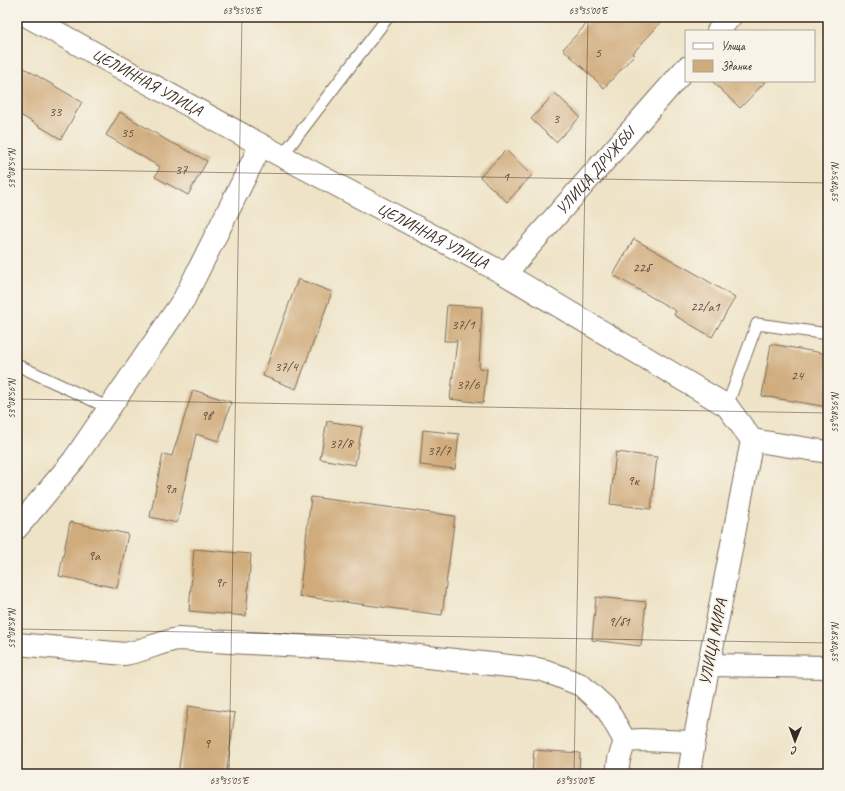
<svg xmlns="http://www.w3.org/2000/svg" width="845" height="791" font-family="Caveat,sans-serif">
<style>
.building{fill:#d0ac7d}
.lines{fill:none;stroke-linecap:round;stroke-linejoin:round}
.service-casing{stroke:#7a6b59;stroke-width:13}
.minor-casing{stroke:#7a6b59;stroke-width:24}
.tertiary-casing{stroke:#7a6b59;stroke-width:24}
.service{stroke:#fff;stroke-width:11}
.minor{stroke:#fff;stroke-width:22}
.tertiary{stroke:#fff;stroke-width:22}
.ticks{fill:none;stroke:#3b2a1e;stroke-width:1;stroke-opacity:0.45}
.labels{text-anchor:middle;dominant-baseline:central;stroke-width:4;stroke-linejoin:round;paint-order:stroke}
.number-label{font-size:14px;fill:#604a36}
.street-label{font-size:16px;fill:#3b2a1e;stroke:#f7f3e8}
.neatline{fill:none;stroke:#3b2a1e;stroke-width:1.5}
.ticks-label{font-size:10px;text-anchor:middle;fill:#3b2a1e}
</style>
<rect width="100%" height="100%" fill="#f7f3e8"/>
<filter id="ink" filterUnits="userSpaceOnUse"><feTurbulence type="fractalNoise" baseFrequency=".025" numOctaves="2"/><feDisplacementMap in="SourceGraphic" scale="8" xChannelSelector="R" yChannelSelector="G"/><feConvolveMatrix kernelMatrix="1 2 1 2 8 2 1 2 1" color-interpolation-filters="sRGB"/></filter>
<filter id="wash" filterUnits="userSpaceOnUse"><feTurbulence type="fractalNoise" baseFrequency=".012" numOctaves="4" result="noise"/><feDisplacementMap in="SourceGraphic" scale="16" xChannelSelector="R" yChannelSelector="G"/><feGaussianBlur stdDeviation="0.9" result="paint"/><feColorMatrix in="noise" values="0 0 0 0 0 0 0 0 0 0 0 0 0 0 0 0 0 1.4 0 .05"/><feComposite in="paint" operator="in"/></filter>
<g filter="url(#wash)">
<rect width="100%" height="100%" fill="#eee3c6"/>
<g id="blocks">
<path class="building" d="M593 17H666L632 54 634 55 604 88 563 49Z
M17 64 82 102 61 139 17 113Z
M712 81H766L740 108Z
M555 93 580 117 556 142 531 119Z
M120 112 173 144V143L207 161 188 195 155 177 160 167 106 135Z
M506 150 532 175 507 202 480 177Z
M634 239 698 275 735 298 712 337 674 315 676 311 613 275Z
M298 279 332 292 296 389 263 376Z
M447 305 482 307 479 368 487 369 483 403 450 399 457 341H444Z
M771 344 828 354V407L762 396Z
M193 390 231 402 219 441 196 434 177 523 150 517 163 454 172 456Z
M327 421 362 427 355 465 320 459Z
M423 430 459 434 455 469 420 465Z
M616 452 657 457 651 509 610 504Z
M311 497 455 516 442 615 299 596Z
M70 522 128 534 117 588 59 576Z
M194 549 251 554 246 616 189 611Z
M596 597 646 602 641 646 592 640Z
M188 706 235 713 226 774H178Z
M534 750 580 753 579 774H532Z"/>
</g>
</g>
<g filter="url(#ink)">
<use href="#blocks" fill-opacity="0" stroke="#7a6b59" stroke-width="1"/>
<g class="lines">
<defs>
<path id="service" d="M282 156 388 17
M17 365 109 408
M727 406 757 324 828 334"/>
<g id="minor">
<path d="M718 31 730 17"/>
<path id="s1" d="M505 274 686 68"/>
<path d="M752 440 828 452"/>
<path d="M17 528 73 461 184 299 261 145"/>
<path d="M17 644 125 654C143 651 160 642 178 639L355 649 537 669 546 671 581 685 607 709 625 741"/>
<path d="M709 665 828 667"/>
</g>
<g id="tertiary">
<path id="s2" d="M29 17 261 145 505 274 727 406 752 440 694 742 689 774"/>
<path d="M617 774 619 759 625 741 642 740 690 742H694"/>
</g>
</defs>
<use href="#service" class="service-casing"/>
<use href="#minor" class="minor-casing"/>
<use href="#tertiary" class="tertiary-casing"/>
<use href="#service" class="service"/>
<use href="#minor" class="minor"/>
<use href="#tertiary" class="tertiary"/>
</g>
</g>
<path class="ticks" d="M17 169 828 183M17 399 828 413M17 629 828 643M229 774 242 17M574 774 588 17"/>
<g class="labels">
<g class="number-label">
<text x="598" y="52">5</text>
<text x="55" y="111">33</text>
<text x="556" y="118">3</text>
<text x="127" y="132">35</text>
<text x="181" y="169">37</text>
<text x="506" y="176">1</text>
<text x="641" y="267">22б</text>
<text x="705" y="306">22/а1</text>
<text x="463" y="324">37/1</text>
<text x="286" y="366">37/4</text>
<text x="797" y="375">24</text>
<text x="468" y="384">37/6</text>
<text x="206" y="415">9в</text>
<text x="341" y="443">37/8</text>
<text x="439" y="450">37/7</text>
<text x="633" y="480">9к</text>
<text x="170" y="488">9л</text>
<text x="94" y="555">9а</text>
<text x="220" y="582">9г</text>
<text x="619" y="621">9/б1</text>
<text x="207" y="743">9</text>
</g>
<g class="street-label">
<text stroke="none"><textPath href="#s2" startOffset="135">ЦЕЛИННАЯ УЛИЦА</textPath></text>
<text stroke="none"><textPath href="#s1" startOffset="137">УЛИЦА ДРУЖБЫ</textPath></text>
<text stroke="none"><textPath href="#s2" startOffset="459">ЦЕЛИННАЯ УЛИЦА</textPath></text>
<text transform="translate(713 642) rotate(-79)">УЛИЦА МИРА</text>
</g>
</g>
<rect width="845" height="791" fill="none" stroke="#f7f3e8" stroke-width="44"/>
<rect x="685" y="30" width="130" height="52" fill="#f7f3e8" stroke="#aca397"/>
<rect x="693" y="43" width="20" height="6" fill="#ffffff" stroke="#aca397"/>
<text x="721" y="50" font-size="12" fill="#3b2a1e">Улица</text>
<rect x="693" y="60" width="20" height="12" fill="#d0ac7d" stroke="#aca397"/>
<text x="721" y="70" font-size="12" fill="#3b2a1e">Здание</text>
<g transform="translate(795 741) rotate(181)" stroke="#f7f3e8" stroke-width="3" paint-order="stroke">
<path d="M0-3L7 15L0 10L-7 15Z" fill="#3b2a1e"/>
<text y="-6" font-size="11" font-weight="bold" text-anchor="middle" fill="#3b2a1e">С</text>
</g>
<rect x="22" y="22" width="801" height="747" class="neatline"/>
<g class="ticks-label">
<text x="242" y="14">63°35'05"E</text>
<text x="588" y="14">63°35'00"E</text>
<text transform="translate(11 169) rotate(-90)" y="4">53°08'54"N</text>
<text transform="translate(834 183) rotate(-90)" y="4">53°08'54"N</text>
<text transform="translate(11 399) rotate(-90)" y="4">53°08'56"N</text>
<text transform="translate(834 413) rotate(-90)" y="4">53°08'56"N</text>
<text transform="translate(11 629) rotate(-90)" y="4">53°08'58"N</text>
<text transform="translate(834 643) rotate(-90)" y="4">53°08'58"N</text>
<text x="229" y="784">63°35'05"E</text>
<text x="575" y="784">63°35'00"E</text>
</g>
</svg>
